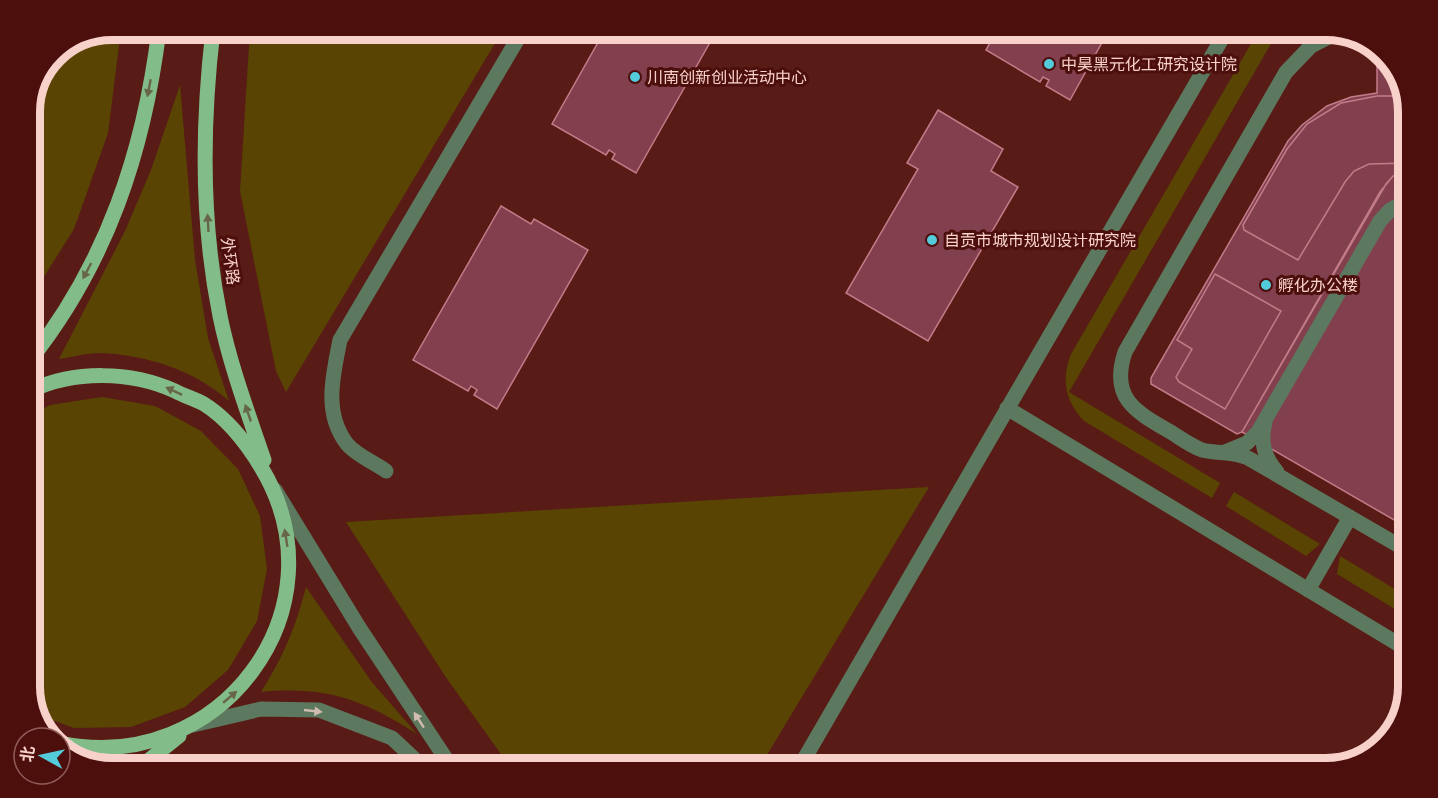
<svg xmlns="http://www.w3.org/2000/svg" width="1438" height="798" font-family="'Public Sans','Noto Sans SC',sans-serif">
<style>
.green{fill:#594403}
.building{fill:#82404e;stroke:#c37b88;stroke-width:1.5}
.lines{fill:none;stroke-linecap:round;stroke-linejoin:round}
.minor{stroke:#5c785f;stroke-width:15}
.major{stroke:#82bc89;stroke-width:15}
.oneway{fill:#67664a}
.oneway2{fill:#d2bbb0}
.poi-dot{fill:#53cbdb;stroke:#4c0f0c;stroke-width:2}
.labels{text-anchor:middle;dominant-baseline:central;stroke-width:6;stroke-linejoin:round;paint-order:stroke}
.poi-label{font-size:16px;fill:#f9d1cb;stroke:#4c0f0c;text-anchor:start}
.street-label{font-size:16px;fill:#f9d1cb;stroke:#4c0f0c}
.rim{fill:none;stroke:#f9d1cb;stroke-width:8}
</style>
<rect width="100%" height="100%" fill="#581b16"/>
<path class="green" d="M112 30H121L108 133 74 229 30 299V107L54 54Z
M250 30H503L286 392 276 371 240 191Z
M1259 30H1279L1069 392 1220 483 1212 498 1084 421C1065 401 1061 379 1071 354Z
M180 85 195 260 208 338 229 401C194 370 147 355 100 353 87 353 72 357 59 359L125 231 151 170Z
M102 397 155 406 201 431 238 469 260 516 267 569 257 621 228 670 185 707 131 727 74 728 38 715 30 691V416L50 405Z
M929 487 759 768H511L445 676 346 522Z
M1234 492 1320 544 1306 556 1226 506Z
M1340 556 1408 597V617L1337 574Z
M306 587 371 681 417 734C362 699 326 686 261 692 284 655 295 629 306 587Z"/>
<path class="building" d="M605 30H717L636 173 612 159 615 154 609 150 606 155 552 124Z
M997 30H1109L1070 100 1046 86 1049 80 1043 77 1040 82 986 50Z
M1380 60H1387L1394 67 1408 107V168L1393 176 1386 184 1242 432 1237 434 1151 384V378L1288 141 1302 125 1327 106 1351 97 1377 93V64Z
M1377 96H1404L1408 107V163L1369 164 1354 171 1345 182 1298 260 1244 230 1243 225 1287 149 1307 124 1341 103Z
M938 110 1003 149 991 171 1018 187 928 341 846 293 918 169 907 163Z
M1408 168V528L1242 432 1380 192 1393 176Z
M501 206 531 224 534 219 588 250 497 409 474 395 477 390 471 386 468 391 413 360Z
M1215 274 1281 311 1225 409 1179 382 1176 377 1192 349 1177 340Z"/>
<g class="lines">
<path class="minor" d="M1336 33 1311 46 1286 72 1125 352C1110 397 1134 411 1169 431 1179 437 1191 446 1202 450 1217 454 1232 451 1248 458L1408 551
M1007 408 1408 650
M1265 422C1260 442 1264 457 1277 472
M1225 452 1247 443 1258 432 1380 221 1390 210 1408 200
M386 471C375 463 356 455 347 444 323 413 333 375 340 340L523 30
M275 490 360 629 452 768
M1308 590 1350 517
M193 725 261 709 319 710 392 738 424 768
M799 768 1227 30"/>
<path class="major" d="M213 30C202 124 201 223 220 316 230 365 248 413 264 460
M30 360C107 263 144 151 159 30
M30 391C74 370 131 371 175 391 184 396 195 399 204 404 228 419 247 444 261 467 347 609 219 777 60 743
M139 768 179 736"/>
</g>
<defs><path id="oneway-solid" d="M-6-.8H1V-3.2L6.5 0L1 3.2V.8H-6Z" transform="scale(1.5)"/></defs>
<g class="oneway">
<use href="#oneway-solid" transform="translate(149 88) rotate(101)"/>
<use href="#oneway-solid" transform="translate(208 223) rotate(-93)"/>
<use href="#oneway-solid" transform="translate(87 271) rotate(118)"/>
<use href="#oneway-solid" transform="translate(174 391) rotate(-155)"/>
<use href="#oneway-solid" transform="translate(248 413) rotate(-109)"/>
<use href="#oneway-solid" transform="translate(286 538) rotate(-99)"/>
<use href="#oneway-solid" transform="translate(230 697) rotate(-40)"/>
</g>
<g class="oneway2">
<use href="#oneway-solid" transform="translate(313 711) rotate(6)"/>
<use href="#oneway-solid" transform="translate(419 720) rotate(-123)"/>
</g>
<g class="poi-dot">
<circle cx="1049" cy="64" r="6"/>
<circle cx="635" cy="77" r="6"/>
<circle cx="932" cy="240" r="6"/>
<circle cx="1266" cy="285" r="6"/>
</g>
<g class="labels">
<g class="poi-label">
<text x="1061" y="64">中昊黑元化工研究设计院</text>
<text x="647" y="77">川南创新创业活动中心</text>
<text x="944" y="240">自贡市城市规划设计研究院</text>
<text x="1278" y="285">孵化办公楼</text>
</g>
<g class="street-label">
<text transform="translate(230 261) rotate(82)">外环路</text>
</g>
</g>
<path d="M0 0H1438V798H0ZM112 40H1326A72 72 0 0 1 1398 112V686A72 72 0 0 1 1326 758H112A72 72 0 0 1 40 686V112A72 72 0 0 1 112 40Z" fill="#4c0f0c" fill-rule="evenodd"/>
<path class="rim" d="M112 40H1326A72 72 0 0 1 1398 112V686A72 72 0 0 1 1326 758H112A72 72 0 0 1 40 686V112A72 72 0 0 1 112 40Z"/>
<g transform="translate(42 756) rotate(278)"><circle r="28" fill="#4c0f0c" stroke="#915d58" stroke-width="1.5"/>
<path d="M0-4.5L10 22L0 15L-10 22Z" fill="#53cbdb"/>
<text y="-9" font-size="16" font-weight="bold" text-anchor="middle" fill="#f9d1cb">北</text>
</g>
</svg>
